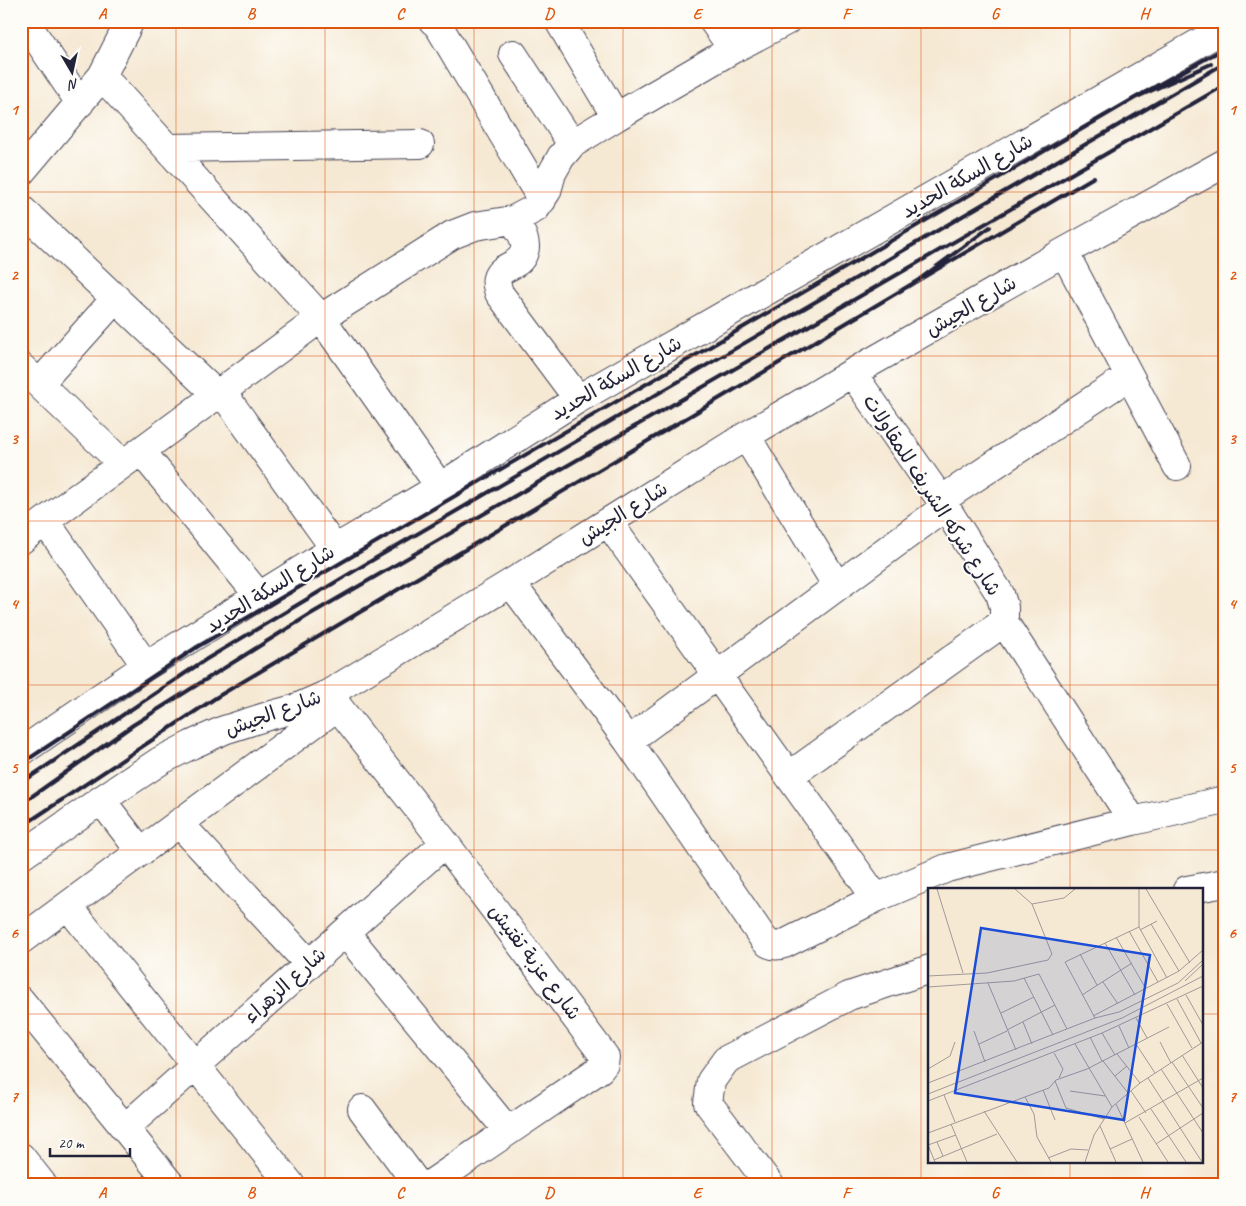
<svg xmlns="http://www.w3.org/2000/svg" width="1246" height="1206" font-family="Caveat,'Playpen Sans Arabic',sans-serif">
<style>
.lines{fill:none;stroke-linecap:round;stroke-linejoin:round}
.minor-casing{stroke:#424052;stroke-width:30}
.minor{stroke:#fff;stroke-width:28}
.rail{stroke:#22223b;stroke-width:4}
.grid{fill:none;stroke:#de560e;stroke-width:1;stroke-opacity:0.55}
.labels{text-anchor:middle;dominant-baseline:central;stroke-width:4;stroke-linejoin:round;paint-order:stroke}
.street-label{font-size:20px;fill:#22223b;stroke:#fdfcf7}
.inset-road{fill:none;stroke:#a19997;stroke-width:1}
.view{fill:#1d4ed8;fill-opacity:0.15;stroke:#1d4ed8;stroke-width:2.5}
.inset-edge{fill:none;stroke:#22223b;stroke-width:2.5}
.neatline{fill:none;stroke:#de560e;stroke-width:2}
.grid-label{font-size:16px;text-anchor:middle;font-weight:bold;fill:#de560e}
</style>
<rect width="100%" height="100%" fill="#fdfcf7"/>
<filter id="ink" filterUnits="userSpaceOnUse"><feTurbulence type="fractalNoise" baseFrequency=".02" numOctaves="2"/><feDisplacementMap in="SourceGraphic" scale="10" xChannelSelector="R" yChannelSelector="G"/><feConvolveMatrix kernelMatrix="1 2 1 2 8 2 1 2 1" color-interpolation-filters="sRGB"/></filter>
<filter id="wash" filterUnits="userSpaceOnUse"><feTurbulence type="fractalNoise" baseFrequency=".0096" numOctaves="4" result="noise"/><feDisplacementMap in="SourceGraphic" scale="20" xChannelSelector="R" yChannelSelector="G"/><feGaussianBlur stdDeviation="1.12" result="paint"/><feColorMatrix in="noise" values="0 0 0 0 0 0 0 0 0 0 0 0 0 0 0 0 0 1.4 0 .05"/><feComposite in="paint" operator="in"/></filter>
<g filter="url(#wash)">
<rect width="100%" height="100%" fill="#f6e9d4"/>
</g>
<g filter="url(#ink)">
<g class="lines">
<defs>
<path id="minor" d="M25 21 80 103
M433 21 437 24 441 30 542 200
M559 21 616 117
M713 21 733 49
M513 54 572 144
M102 76 321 318 440 487
M168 148 420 144
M21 172 102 76 130 21
M21 209 217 395
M513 220C516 226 521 231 523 237 525 242 526 247 524 252 520 267 501 265 497 278 495 283 498 288 499 293L578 399
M1064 252 1177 466
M21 367 123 464
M852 373 941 500 1000 594 1004 607V622L1133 821
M39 384 116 298
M222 392 335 549
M746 436 837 586
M141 451 259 596
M941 500 1129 376
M45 521 146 666
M608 522 876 898
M21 540 45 521 123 464 321 318 452 235 475 226 513 220 536 208 547 191 552 173 561 157 572 144 616 117 733 49 786 21
M511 583 628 741 763 938C769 946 775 947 784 944L876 898 947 868 1133 821 1225 800
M328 694 445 843 605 1057 604 1064 600 1069 429 1185
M628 741 945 507
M21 752 146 666 335 549 440 487 578 399 1225 28
M789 776 1004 622
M101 800 141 852
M179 823 309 964
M21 856 101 800 160 761 191 745 224 730 268 716 294 709 328 694 511 583 608 522 746 436 852 373 1064 252 1225 163
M1187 890 1225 883
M68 906 291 1185
M345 932 508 1131
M21 940 338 706
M21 1001 171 1185
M362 1109 418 1185
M125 1128 445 843
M21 1157 43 1185
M770 1185 708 1103 711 1081 726 1060 849 996 930 969"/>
</defs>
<use href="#minor" class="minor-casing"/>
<use href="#minor" class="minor"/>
<path class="rail" d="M1211 64 1135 98 1225 48
M990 227 917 281 1094 177
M21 764 197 647 1135 98
M21 783 205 660 381 555 1225 63
M21 804 133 725 309 615 1225 85
M21 827 217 697 917 281"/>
</g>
</g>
<path class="grid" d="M176 21V1185M325 21V1185M474 21V1185M623 21V1185M772 21V1185M921 21V1185M1070 21V890M21 192H1225M21 356H1225M21 521H1225M21 685H1225M21 850H1225M21 1014H930M1202 1014H1225M1070 1162V1185"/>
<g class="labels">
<g class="street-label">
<text transform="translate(967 176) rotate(-30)">شارع السكة الحديد</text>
<text transform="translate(971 306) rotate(-30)">شارع الجيش</text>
<text transform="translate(616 378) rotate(-30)">شارع السكة الحديد</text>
<text transform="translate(932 495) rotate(57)">شارع شركه الشريف للمقاولات</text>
<text transform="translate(623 513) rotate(-32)">شارع الجيش</text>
<text transform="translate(270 589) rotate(-32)">شارع السكة الحديد</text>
<text transform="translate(273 713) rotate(-20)">شارع الجيش</text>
<text transform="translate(535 962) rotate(53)">شارع عزبة تفتيش</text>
<text transform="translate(285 985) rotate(-42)">شارع الزهراء</text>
</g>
</g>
<g transform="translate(928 888)">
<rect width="275" height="275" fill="#f6e9d4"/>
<path class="inset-road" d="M9 1 35 85M87 1 104 16M218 1 262 75M223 36 251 83M211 39 239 90M212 42 229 33M201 43 230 94M188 49 218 101M177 55 207 107M152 66 169 97M0 88 59 85 120 72 124 66 104 16 136 10 147 1M96 90 125 147M257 93 275 76M175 94 190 116M60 95 88 162M0 99 86 93 111 86 139 141M154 107 204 75M258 107 275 137M249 111 273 155M239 116 264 160M73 125 106 109M165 128 251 83 275 62M167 130 137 74 211 39V1M208 130 219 150M95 134 104 156M191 138 201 160M79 142 127 117M46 143 57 174M174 145 187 167M162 149 174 173M232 154 243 175M51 156 79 143M147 156 184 219M208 156 227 185M126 165 135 181 131 190M189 166 212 195M254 167 275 200M175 173 200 205M244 174 275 220M0 181 22 168 27 154M233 181 275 245M187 188 199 178M220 190 274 274M127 193 138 220 176 231M0 195 167 130 191 124 250 95 275 72M115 202 127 232M142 203 177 208M203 203 218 225M0 206 194 130 275 88M16 207 27 234M97 209 106 226 109 249 123 274M0 213 174 145 275 98M188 216 215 274M223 221 258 274M56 223 89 274M211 229 240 274M197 235 275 190M23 236 39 274M172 238 188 274M0 245 121 200 128 192 159 181 241 139M9 254 15 268M228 256 275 225M0 257 28 247M0 257 7 274M182 261 204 251M120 270 143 261 160 262M6 272 69 246M157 274 166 247 184 219 212 195 275 154"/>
<path class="view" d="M53 40 222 67 196 232 27 205Z"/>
<rect width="275" height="275" class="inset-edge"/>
</g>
<rect width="1246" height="1206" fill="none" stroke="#fdfcf7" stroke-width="55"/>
<g transform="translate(72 72) rotate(171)" stroke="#fdfcf7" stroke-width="4" paint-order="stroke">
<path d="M0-4L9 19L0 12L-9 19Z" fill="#22223b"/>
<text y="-8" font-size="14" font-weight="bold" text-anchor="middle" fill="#22223b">N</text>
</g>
<path d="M50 1148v8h80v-8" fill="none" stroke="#22223b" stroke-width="2.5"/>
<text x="58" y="1148" font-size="15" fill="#22223b" stroke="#fdfcf7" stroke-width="4" paint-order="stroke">20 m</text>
<rect x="28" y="28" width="1190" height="1150" class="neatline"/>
<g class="grid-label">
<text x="102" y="19">A</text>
<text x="251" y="19">B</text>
<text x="400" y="19">C</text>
<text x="549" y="19">D</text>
<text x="697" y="19">E</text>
<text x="846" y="19">F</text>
<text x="995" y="19">G</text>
<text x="1144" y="19">H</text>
<text x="14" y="115">1</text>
<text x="1232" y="115">1</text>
<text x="14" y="280">2</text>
<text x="1232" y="280">2</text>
<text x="14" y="444">3</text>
<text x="1232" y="444">3</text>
<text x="14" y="609">4</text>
<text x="1232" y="609">4</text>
<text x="14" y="773">5</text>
<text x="1232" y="773">5</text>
<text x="14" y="938">6</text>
<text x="1232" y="938">6</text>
<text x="14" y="1102">7</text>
<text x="1232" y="1102">7</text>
<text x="102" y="1198">A</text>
<text x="251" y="1198">B</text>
<text x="400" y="1198">C</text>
<text x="549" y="1198">D</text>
<text x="697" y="1198">E</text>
<text x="846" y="1198">F</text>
<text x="995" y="1198">G</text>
<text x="1144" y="1198">H</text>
</g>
</svg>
